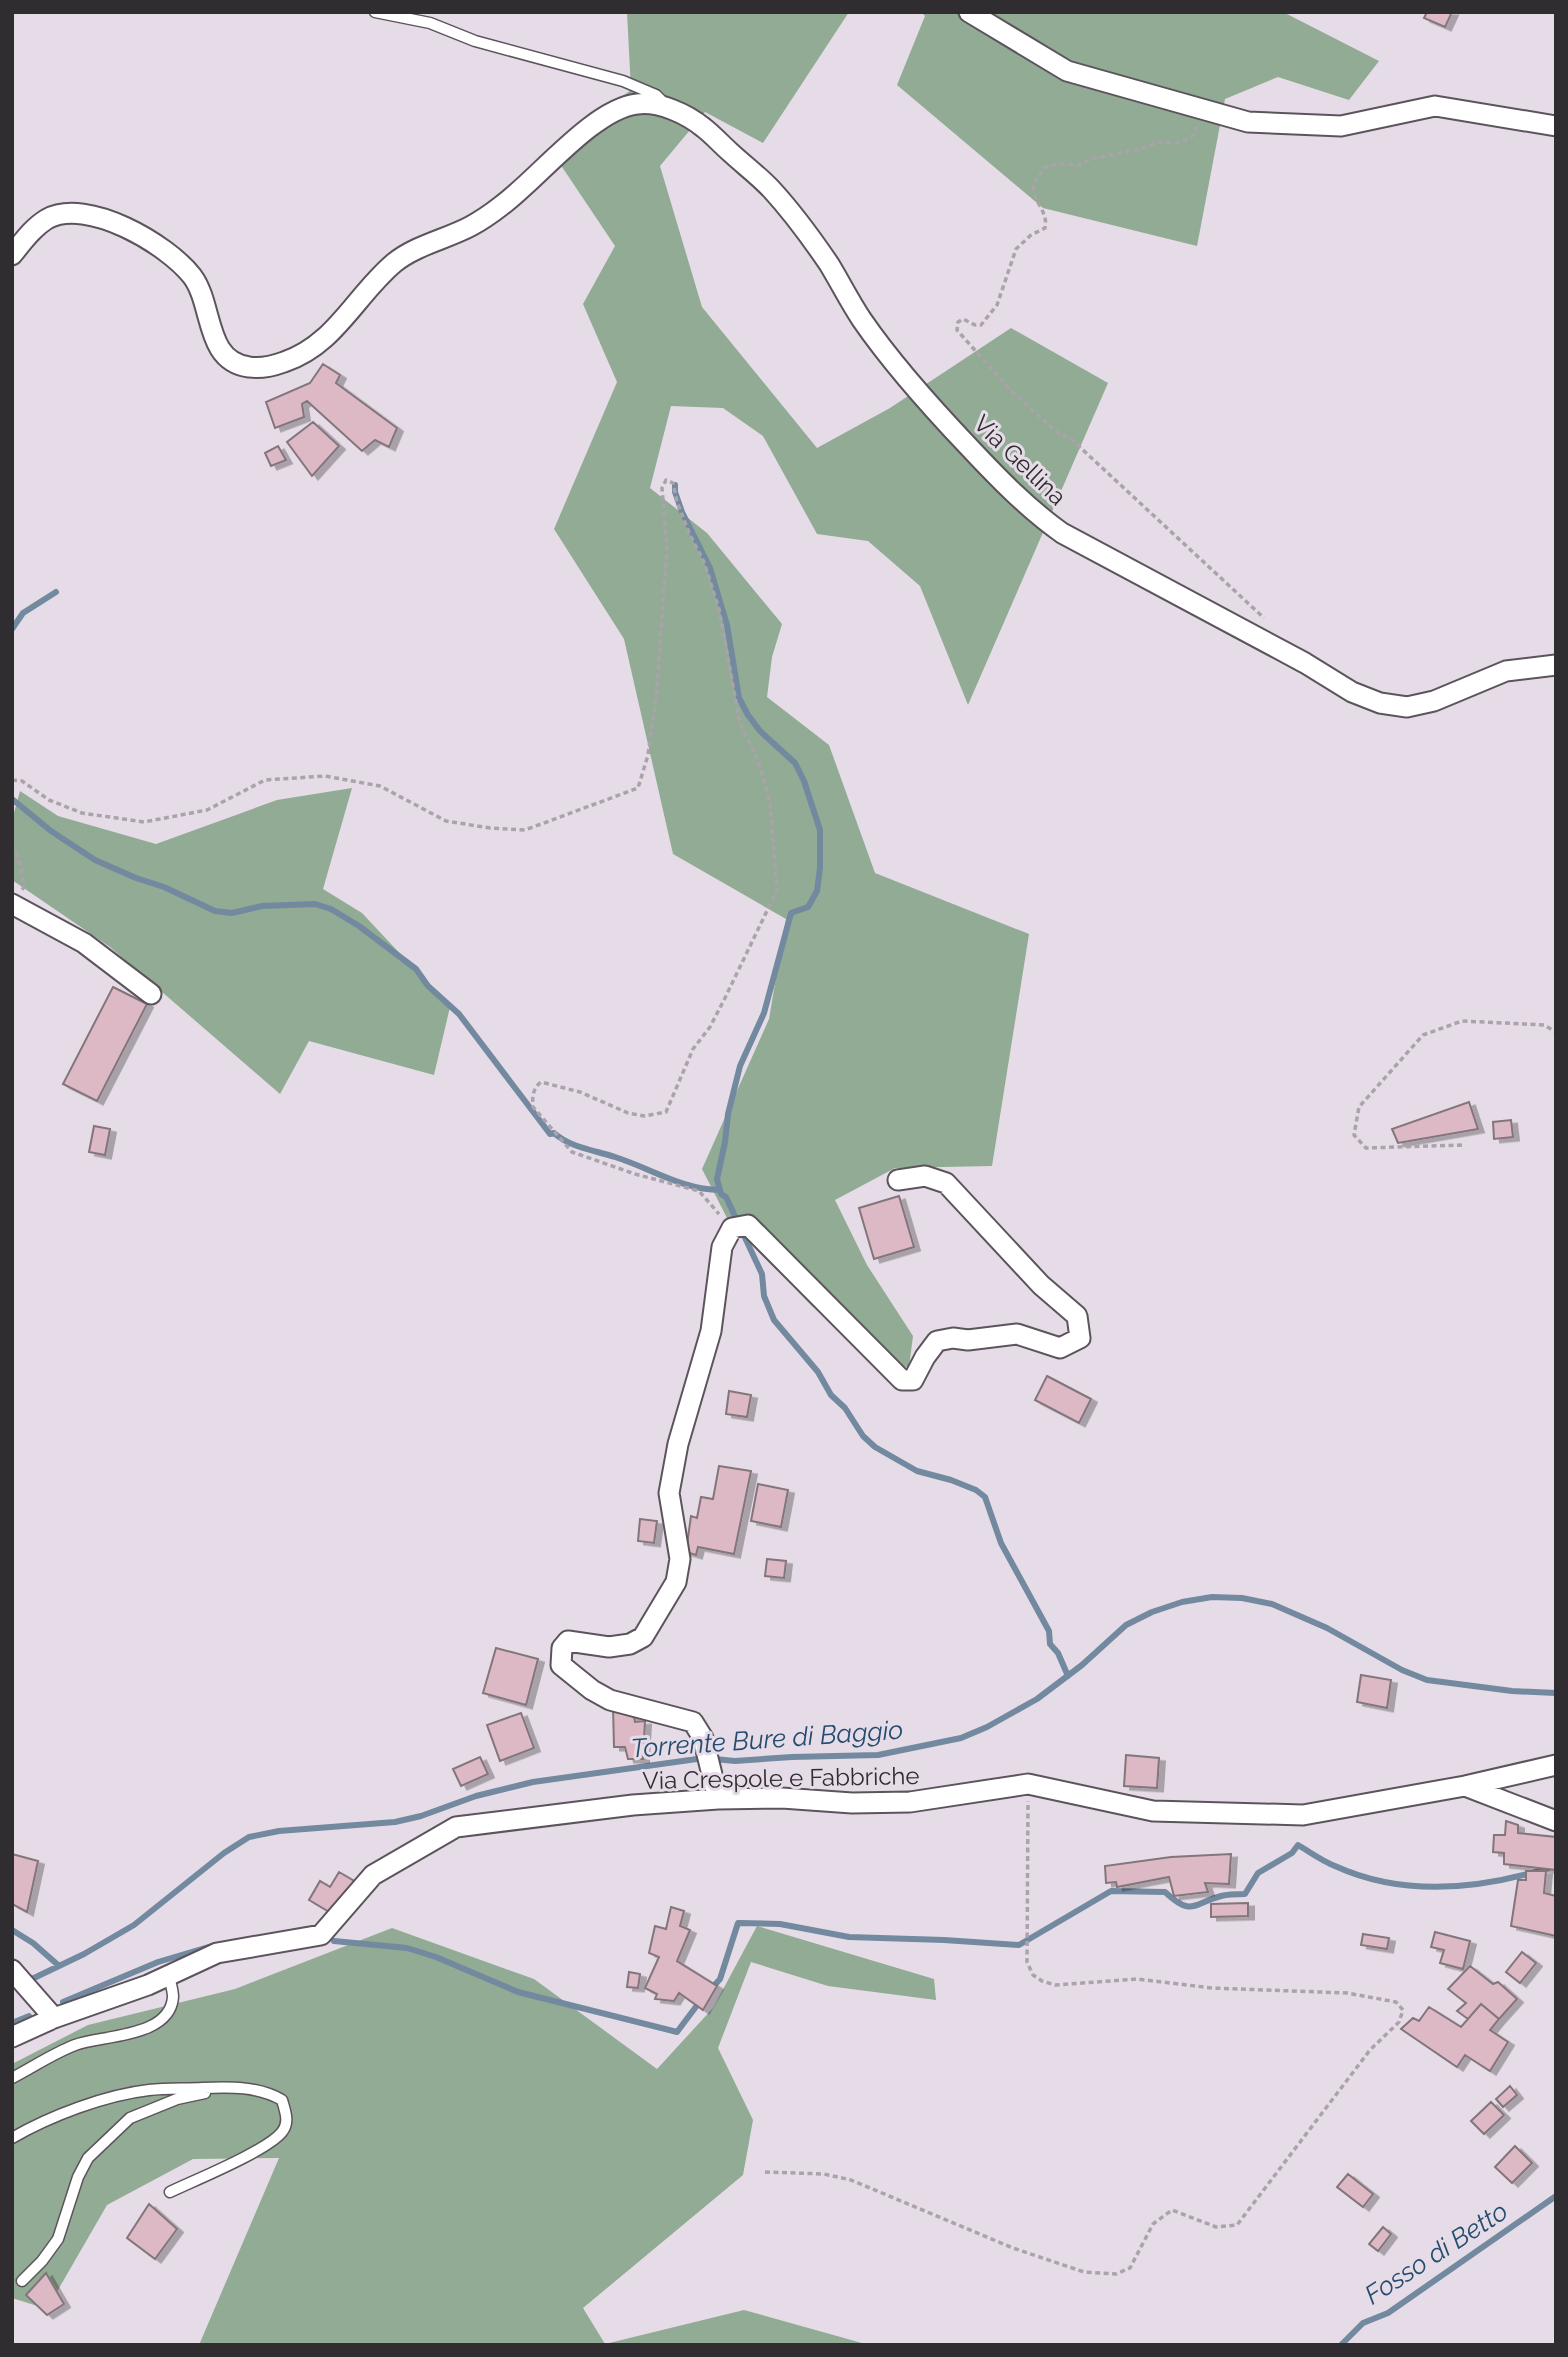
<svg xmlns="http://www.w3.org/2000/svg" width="1568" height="2357" font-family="Raleway,sans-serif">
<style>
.forest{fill:#91ab94}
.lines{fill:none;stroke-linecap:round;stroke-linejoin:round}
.stream{stroke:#72899f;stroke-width:6}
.building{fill:#dcb9c5;stroke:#83757a;stroke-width:2;filter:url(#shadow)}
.service-casing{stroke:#5c545d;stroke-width:13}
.minor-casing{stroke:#5c545d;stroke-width:23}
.path{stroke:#aaa3ab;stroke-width:3.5;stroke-dasharray:5 3.5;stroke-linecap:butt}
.service{stroke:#fff;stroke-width:10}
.minor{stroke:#fff;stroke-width:19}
.labels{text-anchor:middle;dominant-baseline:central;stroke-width:6;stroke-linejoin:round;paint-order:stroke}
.street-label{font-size:24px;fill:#302d31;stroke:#e6dce7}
.water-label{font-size:26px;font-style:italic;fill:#254b6e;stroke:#e6dce7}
</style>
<defs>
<filter id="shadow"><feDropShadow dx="6" dy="3.5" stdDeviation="0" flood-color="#0004"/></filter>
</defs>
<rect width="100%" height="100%" fill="#e6dce7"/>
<path class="forest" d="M627 12H849L763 143 705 112 660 166 702 307 817 448 890 408 1011 328 1108 383 968 705 920 586 868 541 817 534 763 436 723 408 671 406 650 488 707 533 782 624 772 657 767 697 829 745 875 873 1029 934 992 1166 895 1168 835 1200 867 1265 913 1336 909 1367 885 1366 812 1306 727 1218 702 1169 769 1019 786 919 673 854 624 639 554 529 617 382 583 304 615 246 550 149 631 90Z
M921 12H1283L1379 61 1349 100 1278 77 1225 99 1197 246 1043 208 897 85 925 16Z
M352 788 323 889 362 913 450 1007 434 1075 309 1041 280 1094 110 947 12 880V820L20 791 58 816 156 844 277 800Z
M757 1926 934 1979 936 2000 828 1986 751 1962 718 2048 753 2120 743 2175 583 2308 605 2344 744 2310 869 2345H199L279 2158 193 2159 107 2205 47 2309 12 2298V2064L88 2025 235 1989 392 1928 534 1979 657 2069 713 2008Z"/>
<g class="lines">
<path class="stream" d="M675 485V492L682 512 710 568 727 625 739 698 748 715 760 731 795 763 804 781 820 830V868L817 891 808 907 791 913 764 1013 740 1066 728 1114 725 1142 717 1179 721 1194 726 1197 762 1274 764 1296 774 1320 818 1372 831 1395 845 1408 863 1436 875 1447 917 1471 951 1480 976 1490 985 1497 1001 1543 1049 1631 1050 1644 1058 1653 1068 1676
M12 629 23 613 56 592
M12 799 51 831 95 860 136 878 164 887 215 911 232 913 262 906 315 904 331 909 359 926 416 969 428 986 459 1014 550 1134 554 1133C571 1148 594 1150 615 1157 650 1168 683 1190 720 1190
M12 1930 33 1943 58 1965
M334 1941 407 1948 436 1957 518 1992 677 2032 701 2000
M24 1980 34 1978 84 1954 134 1925 224 1853 249 1837 279 1831 395 1822 421 1816 476 1796 533 1782 704 1758 735 1761 792 1757 878 1755 961 1738 987 1727 1037 1699 1082 1665 1126 1625 1152 1612 1182 1602 1212 1597 1242 1598 1272 1604 1327 1628 1402 1670 1427 1680 1512 1691 1556 1693
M711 1989 720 1979 738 1923 780 1924 849 1937 944 1940 1019 1945 1111 1891 1165 1892C1192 1917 1192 1904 1221 1896 1229 1894 1237 1894 1245 1894L1258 1873 1292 1853 1298 1845C1310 1852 1322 1861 1335 1866 1405 1898 1484 1889 1555 1866
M63 2002 158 1962 215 1945
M12 2023 29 2016
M1341 2345 1363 2323 1388 2313 1556 2196"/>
</g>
<path class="building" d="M1427 12H1452L1445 27 1424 18Z
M323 364 340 375 336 383 397 428 389 447 375 440 362 451 307 401 302 404 304 417 275 428 266 402 310 383Z
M313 422 339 446 312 476 287 442Z
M278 446 286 460 271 466 265 453Z
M113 987 147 1004 97 1101 63 1084Z
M1469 1102 1478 1129 1398 1143 1392 1129Z
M1511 1120 1513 1137 1494 1139 1493 1122Z
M94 1126 110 1129 105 1155 89 1152Z
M899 1196 914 1247 874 1259 859 1208Z
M1047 1376 1091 1399 1079 1423 1035 1400Z
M729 1391 751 1395 747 1417 726 1414Z
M719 1466 751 1471 734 1554 698 1547 696 1555 686 1552 691 1516 697 1518 701 1497 713 1499Z
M758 1484 788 1490 781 1527 751 1521Z
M640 1519 657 1521 654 1543 638 1541Z
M767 1559 786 1561 784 1578 765 1576Z
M496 1648 538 1659 526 1705 483 1693Z
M1361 1675 1391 1680 1387 1708 1357 1702Z
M613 1706 634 1717 635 1722 645 1721 643 1759H628L625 1747H614Z
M521 1713 534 1748 500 1761 487 1725Z
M1126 1755 1159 1758 1157 1788 1124 1786Z
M480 1757 488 1774 461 1786 453 1769Z
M1506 1821 1518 1825V1833L1556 1837V1870L1504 1864V1853L1493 1852 1494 1835H1505Z
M12 1854 38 1861 27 1912 12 1904Z
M1231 1854 1229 1884 1205 1883 1208 1892 1174 1896 1169 1877 1117 1887 1116 1882 1106 1883 1105 1866 1171 1857Z
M1526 1871H1546L1544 1893 1556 1896V1936L1511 1926 1518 1880H1526Z
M339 1872 356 1882 336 1916 309 1900 320 1881 330 1887Z
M1248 1903V1916L1211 1917V1904Z
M671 1907 684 1911 680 1926 690 1930 677 1961 717 1986 703 2010 679 1993 674 2001 655 1999 657 1994 645 1988 659 1957 649 1953 655 1926 666 1929Z
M1435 1932 1470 1941 1463 1969 1440 1963 1444 1950 1431 1947Z
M1363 1934 1389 1938 1387 1949 1361 1945Z
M1522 1952 1536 1963 1520 1983 1506 1972Z
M1470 1966 1493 1984 1498 1982 1517 1999 1499 2019 1481 2004 1468 2019 1457 2011 1466 2003 1448 1989Z
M629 1972 640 1974 638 1988 627 1987Z
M1481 2004 1499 2019 1490 2030 1508 2042 1490 2071 1465 2055 1457 2067 1401 2029 1413 2018 1419 2021 1429 2007 1461 2027Z
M1510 2086 1517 2095 1503 2107 1496 2099Z
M1491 2102 1504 2115 1484 2134 1471 2121Z
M1515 2146 1532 2163 1512 2183 1495 2167Z
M1348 2174 1373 2194 1363 2207 1337 2187Z
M149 2204 177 2229 155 2259 127 2238Z
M1383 2227 1391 2234 1378 2251 1369 2244Z
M46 2273 64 2304 47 2315 26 2295Z"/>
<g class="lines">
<defs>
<path id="service" d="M375 12 430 23 475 41 623 81 656 95 664 103
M12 2078C33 2067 54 2053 75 2045 102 2035 170 2038 173 1997 173 1990 170 1982 169 1975
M12 2138C50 2116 105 2095 149 2090 167 2088 185 2089 203 2088 230 2087 258 2086 282 2100 285 2111 290 2122 282 2132 267 2151 195 2180 170 2192
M22 2281 42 2261 58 2239 78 2177 88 2158 130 2118 177 2099 205 2093"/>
<path id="minor" d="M969 12 1067 71 1248 122 1341 126 1435 106 1556 126
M12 255C22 243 32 228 47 219 87 197 167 244 192 276 214 305 204 361 249 367 261 369 273 366 284 362 335 345 355 296 394 263 416 245 447 239 471 226 482 220 492 213 501 206 538 179 593 109 637 104 659 101 687 114 704 128 713 135 721 144 730 152 744 165 759 176 772 190 793 213 812 239 829 264 840 282 850 302 862 320 893 365 930 406 968 446 998 478 1027 508 1062 533L1305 663 1352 692 1380 703 1407 707 1434 701 1506 671 1556 665
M12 904 84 943 151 994
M1465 1786 1556 1821
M718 1799 703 1738 693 1722 610 1700 592 1690 561 1665 562 1648 568 1641 609 1647 630 1644 643 1637 676 1582 680 1559 669 1493 678 1444 711 1331 722 1247 732 1228 748 1225 902 1380H913L925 1357 937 1341 953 1338 968 1340 1017 1334 1060 1348 1080 1338 1077 1316 1041 1285 946 1183 925 1176 898 1180
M12 1970 54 2018
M12 2037 54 2018 148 1985 217 1953 321 1935 373 1875 456 1827 633 1805 718 1799 782 1798 852 1803 910 1802 1028 1784 1153 1811 1303 1815 1465 1786 1556 1765"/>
</defs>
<use href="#service" class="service-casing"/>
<use href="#minor" class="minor-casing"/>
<path class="path" d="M1197 126 1191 138 1176 143 1158 142 1141 149 1090 159 1081 165 1057 164 1045 167C1041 174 1035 178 1034 186 1031 200 1049 211 1045 228L1031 235 1016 249 997 305 981 325H975L963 319 958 322 957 330 1010 390 1058 433 1070 438 1264 618
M12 780 22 781 49 800 82 813 144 822 207 810 265 780 325 776 380 786 446 821 490 828 525 830 638 788 648 755 656 699 667 548 662 488 666 480 673 483 677 502 690 535 704 562 719 609 740 724 758 760 765 784 770 804 777 890 724 1000 710 1027 693 1049 666 1112 644 1116 628 1113 580 1092 541 1082C533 1088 532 1097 533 1107L572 1152 635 1174 699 1191 719 1214
M12 845 19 859 24 887 22 890
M1462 1145 1366 1148 1354 1135 1359 1107 1423 1035 1462 1021 1544 1025 1556 1032
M765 2172 824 2174 851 2180 1013 2248 1084 2272 1116 2274 1130 2268 1153 2224 1172 2210 1216 2227 1237 2225 1370 2050 1399 2022 1403 2010 1396 2002 1347 1993 1212 1988 1137 1979 1055 1985 1042 1981 1033 1975 1027 1962 1028 1801"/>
<use href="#service" class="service"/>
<use href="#minor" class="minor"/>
</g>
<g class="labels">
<g class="street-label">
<text transform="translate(1020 460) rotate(44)">Via Gellina</text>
<text transform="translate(781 1778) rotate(-1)">Via Crespole e Fabbriche</text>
</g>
<g class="water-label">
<text transform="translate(767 1739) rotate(-4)">Torrente Bure di Baggio</text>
<text transform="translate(1436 2253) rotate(-33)">Fosso di Betto</text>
</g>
</g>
<rect width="1568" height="2357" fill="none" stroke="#302d31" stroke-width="28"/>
</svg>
